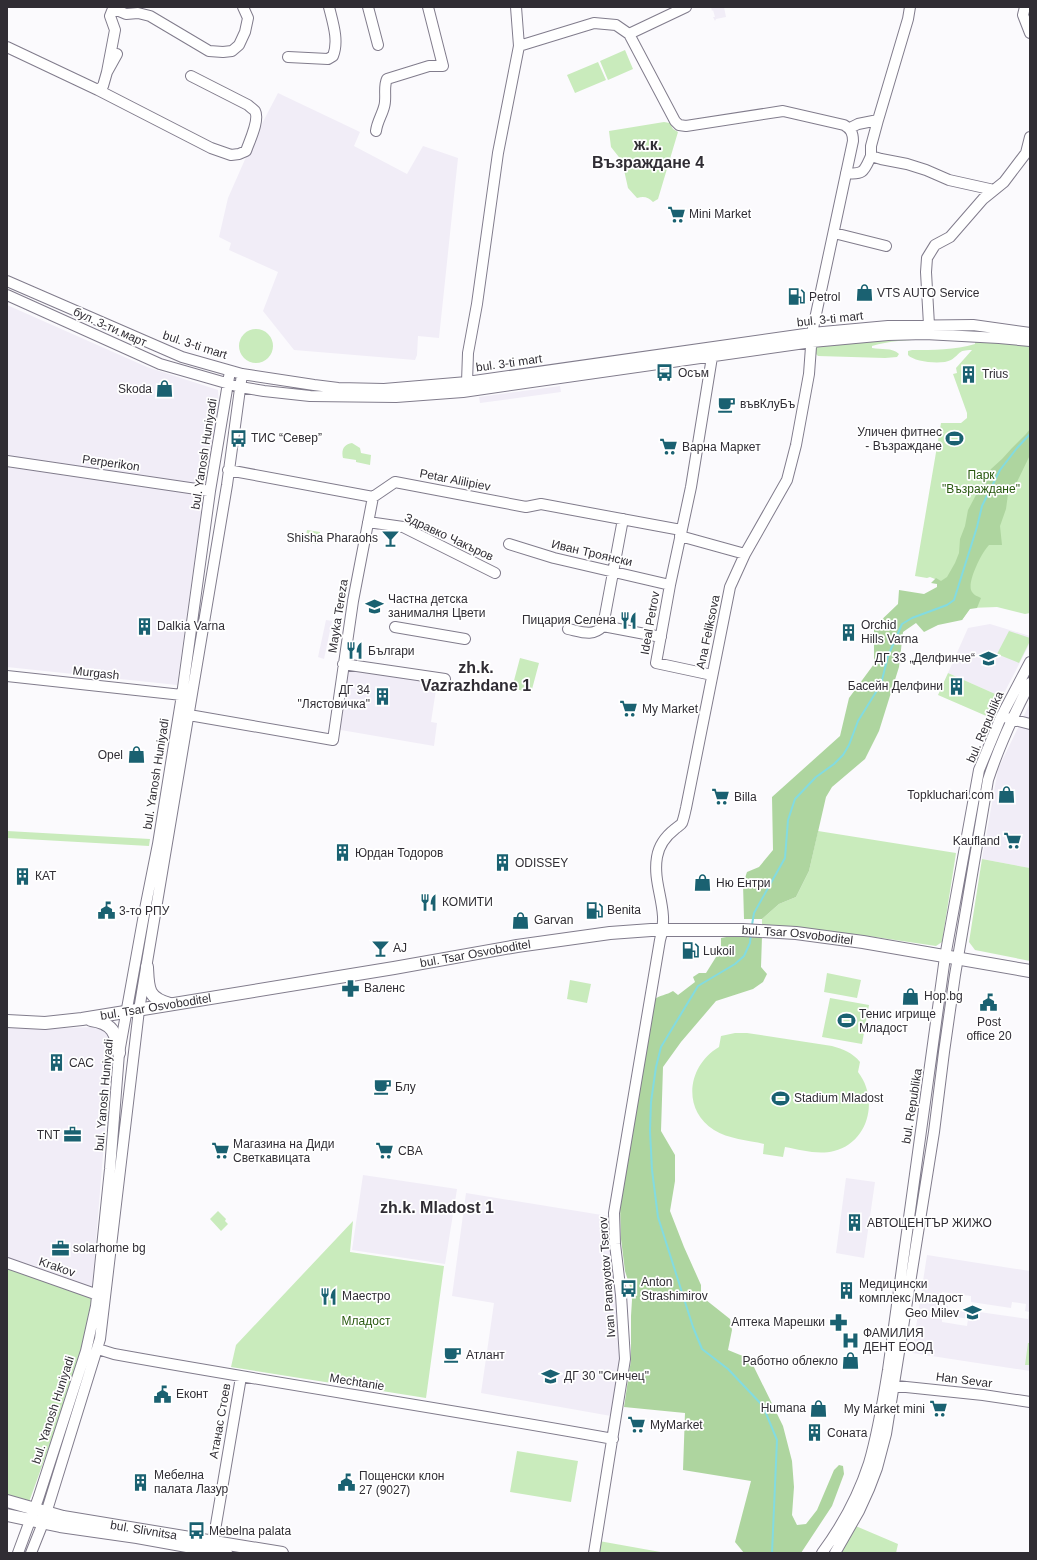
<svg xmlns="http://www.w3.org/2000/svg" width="1037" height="1560" font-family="Helvetica,sans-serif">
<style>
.built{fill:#f1edf7;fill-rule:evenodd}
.green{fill:#c9ebbc}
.forest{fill:#aed59f}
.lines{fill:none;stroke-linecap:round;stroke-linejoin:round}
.stream{stroke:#83dbe0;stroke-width:2}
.minor-casing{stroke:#817c8c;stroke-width:12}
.major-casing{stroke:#817c8c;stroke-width:14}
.minor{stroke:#fff;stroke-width:10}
.major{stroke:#fff;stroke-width:12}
.labels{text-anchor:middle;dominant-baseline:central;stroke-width:3.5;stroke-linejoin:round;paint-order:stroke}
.poi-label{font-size:12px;fill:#302d34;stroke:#fff;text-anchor:start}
.street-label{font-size:12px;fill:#302d34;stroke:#fff}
.park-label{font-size:12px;fill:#295910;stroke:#fff}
.district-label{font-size:16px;font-weight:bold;fill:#302d34;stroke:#fff}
</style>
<rect width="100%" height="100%" fill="#fbfafd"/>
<path class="built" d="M711 7H724L726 17 716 19 715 21 713 17H715L713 10 712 11Z
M278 93 360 132 354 146 407 174 423 146 458 158 439 338 418 336 417 355 415 360 294 350 263 311 278 272 229 250 231 243 219 237 228 198 254 139Z
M7 305 147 367 218 390 219 406 206 478 177 685 7 667Z
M560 386 561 392 480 403 479 397Z
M326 620 332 621 324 659 318 657Z
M990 624 1030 636V643L1002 697 948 673 968 628Z
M346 667 437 683 431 722 437 723 434 746 335 729Z
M1030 703V868L982 859 998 769Z
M93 1027 103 1030 109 1036 112 1045 92 1289 7 1259V1028L38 1029Z
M363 1175 457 1189 445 1264 352 1250Z
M846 1178 875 1182 864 1258 836 1253Z
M466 1193 608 1216 620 1358 611 1416 481 1393 494 1303 452 1296Z
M927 1255 1030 1271V1371L912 1353ZM942 1292 971 1296V1302L1011 1308 1012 1302 1026 1304 1025 1311 1029 1312 1028 1319 958 1309 957 1317 968 1319 967 1326 942 1322V1316H947L948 1306 933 1303 934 1296H941Z"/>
<path class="green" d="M625 50 633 69 608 80 600 61Z
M598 62 606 80 575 93 567 75Z
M664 122 670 123 673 129 678 132 658 199 653 202C648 197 644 196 637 198L628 188 622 161 611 147 609 131Z
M239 346a17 17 0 1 1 34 0a17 17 0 1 1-34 0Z
M893 337 1030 343V613L1025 614 997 607 970 608 962 620 940 581 930 577 927 578 915 576 941 423H961L967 418V413L953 374 957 373 956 368 972 350C957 350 961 354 951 360 942 365 914 362 908 355V351L912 350C933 350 955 350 975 344V342C942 340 904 337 872 346V348C881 350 892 347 899 354L897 357 885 358 818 356 816 354V347L820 345Z
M352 443 360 448 361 453 371 455 370 465 356 462V460L343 458C341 450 344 444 352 443Z
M307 530 320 532 317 544 305 542Z
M1009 631 1030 638V641L1019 663 997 654Z
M520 658 539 663 531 693 512 688Z
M948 673 1002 697 991 718 938 695Z
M7 831 150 839 149 846 7 838Z
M818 831 956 853 942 942 936 946 875 937 762 925V919L779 904 796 897 809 871Z
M982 859 1030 868V961L975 950 969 942Z
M827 973 861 980 857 998 824 992Z
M570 980 591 984 587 1003 567 999Z
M830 998 869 1005 862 1044 822 1037Z
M735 1033H747L832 1046C843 1049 853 1053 860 1062L858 1072C879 1099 869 1142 834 1151 818 1155 801 1150 785 1147L783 1157 763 1154 764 1144C748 1140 728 1139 714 1130 681 1109 688 1065 719 1047L721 1036Z
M218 1211 226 1219 225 1221 228 1224 221 1231 210 1219Z
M353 1221 350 1252 444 1266 426 1398 231 1367 236 1345Z
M7 1266 92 1297 80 1361 29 1502 7 1495Z
M1028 1343H1030V1365H1025Z
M517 1451 578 1461 571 1502 510 1492Z
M851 1524 898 1544 896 1553H822Z
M599 1541 666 1553H597Z"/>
<path class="forest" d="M1030 429V455L1016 484 1008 494 1006 509 1000 526 1002 545H989C982 552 968 580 971 590 973 595 977 596 981 598L977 608 970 609 962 620 938 625 924 632 916 623 903 632 899 667 879 731 865 759 832 787 826 797 809 871 796 897 779 904 762 919H744L743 884 747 872 759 867 773 850 772 797 840 736 849 698 874 664V627L898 604 899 590 924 594 937 587V584L931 583 936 578 941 581 947 577 955 563 959 553 960 539 965 526 968 510 985 478 991 469 1002 459 1012 448 1026 434Z
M737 935 762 936 761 967 767 974 763 982 753 989 716 1001 681 1042 663 1067 661 1131 675 1155V1181L670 1211 684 1247 701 1285V1296L730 1319 732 1330 728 1350 750 1359 783 1426 792 1461 794 1487 792 1515 797 1525 806 1524 817 1510 834 1470 839 1465 843 1466 844 1474 832 1506 801 1553H744L735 1542 751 1481 683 1470 685 1413 624 1407 631 1360V1316L632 1300 631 1290 625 1271 621 1239 620 1205 654 1000C659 995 667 995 673 991L678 995 695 982 693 977 699 973H706L721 949V938Z"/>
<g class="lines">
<path class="stream" d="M752 925 754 913 785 858 788 820 795 799 816 777 834 764 843 755 849 745 858 721 881 684 888 656 902 624 912 618 947 605 954 600 977 527 982 506 1000 470 1017 448 1030 434
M751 934 750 943 744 956 735 964 698 986 661 1047 656 1067 651 1102 650 1131 652 1170 658 1217 693 1327 702 1349 728 1369 763 1406 777 1440 772 1553"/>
<defs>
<path id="minor" d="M368 7 378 45
M516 7 519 46
M910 7 908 19 878 120 871 146V156L881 159 907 164 926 170 949 180 994 190
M1025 7 1023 15 1030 33
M629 34 686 7
M7 47 98 90 211 148 231 155 239 154 246 151C249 142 260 120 255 111 253 109 250 107 248 105L191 76
M288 57 328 59 333 56C339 41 333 23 329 7
M107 72 115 30 110 16 112 11H119L126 14 138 13 150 16 209 51 223 52 232 51 239 45 245 32 248 18 243 7
M98 90 103 86 107 72 117 54
M850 128 858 124 878 120
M376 131C377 122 382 115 384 107 387 98 383 87 387 79L429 66H443L428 7
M846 173C864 175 864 171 871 156
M834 233 886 246
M7 281 182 357 242 374 314 385 338 388 384 389 467 382 812 333 888 326 973 325 1030 333
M7 295 160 364 240 387 264 391 310 396 396 397 463 392 812 342 888 335 925 334 999 338 1030 341
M929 325 926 272 927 258 935 245 950 237 983 199 1004 182 1026 153 1030 137
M712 357 691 487 670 585 656 663 712 675
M467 382 468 353 477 304 498 153 519 46 594 23 616 25 629 34 675 121 679 125 686 126 783 111 844 125C851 129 853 133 853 141L812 333 809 374 796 445 787 480 745 554 730 587 686 808C685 812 684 818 682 823 681 825 677 827 675 829 666 836 659 845 657 857 652 886 670 909 660 940L614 1213 615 1244 621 1295 625 1359 594 1553
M7 461 210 491
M228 470 373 497 395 482 526 507 541 504 681 530
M368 522 403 527 495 573
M680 536 745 554
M509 544 554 558 670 585
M603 626 661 637
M395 627 465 639
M568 629C582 632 593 637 603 626L623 519
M343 664 445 679
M7 676 182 695
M189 715 333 740 353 601 373 497
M1007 718 1030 724
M7 1263 98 1295
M98 1349 114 1354C280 1384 447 1409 613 1439
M887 1385 983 1395 1030 1402
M212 1548 241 1377
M18 1553 38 1499 86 1351 96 1306 110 1169 119 1053 145 909 158 844 182 695 210 491 230 371
M31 1553 43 1523 100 1339 139 1010 227 485 242 374
M822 1553C842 1526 859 1494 869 1463 878 1433 883 1401 888 1370L945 957 979 770 1001 717 1030 662
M835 1553 859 1511 869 1489 877 1468 886 1434 934 1132 944 1052 955 975 988 780C999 746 1014 714 1030 683"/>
<g id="major">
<path d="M147 967C148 988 147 998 170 1004"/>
<path d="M91 1020C113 1023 116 1033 119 1053"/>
<path id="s1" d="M7 1021 45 1023 82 1019 394 968 517 946 610 933 651 930H743L796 933 863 942 1030 971"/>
<path id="s2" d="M7 1501 63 1517 282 1553"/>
<path d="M7 1515 60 1526 137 1537 226 1553"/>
</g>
</defs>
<use href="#minor" class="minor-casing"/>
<use href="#major" class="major-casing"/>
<use href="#minor" class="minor"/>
<use href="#major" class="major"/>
</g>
<defs>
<symbol id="supermarket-bare" viewBox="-9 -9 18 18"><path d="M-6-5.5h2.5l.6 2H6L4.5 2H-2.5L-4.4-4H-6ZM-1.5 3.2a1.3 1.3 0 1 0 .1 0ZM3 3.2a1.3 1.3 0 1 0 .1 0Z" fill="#1a6171" stroke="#fff" stroke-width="2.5" paint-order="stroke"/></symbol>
<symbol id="shop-bare" viewBox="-9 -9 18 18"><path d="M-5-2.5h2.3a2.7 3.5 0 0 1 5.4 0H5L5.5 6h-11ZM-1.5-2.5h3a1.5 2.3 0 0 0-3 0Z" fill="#1a6171" stroke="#fff" stroke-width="2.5" paint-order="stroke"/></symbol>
<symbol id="fuel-bare" viewBox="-9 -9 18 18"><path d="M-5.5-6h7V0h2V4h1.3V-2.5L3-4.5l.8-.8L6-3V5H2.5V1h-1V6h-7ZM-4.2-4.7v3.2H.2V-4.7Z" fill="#1a6171" stroke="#fff" stroke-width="2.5" paint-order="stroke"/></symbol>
<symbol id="bus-bare" viewBox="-9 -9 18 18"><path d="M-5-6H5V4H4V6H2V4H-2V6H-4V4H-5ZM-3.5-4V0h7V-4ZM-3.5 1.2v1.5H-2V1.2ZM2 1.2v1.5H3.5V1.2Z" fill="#1a6171" stroke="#fff" stroke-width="2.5" paint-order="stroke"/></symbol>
<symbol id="building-bare" viewBox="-9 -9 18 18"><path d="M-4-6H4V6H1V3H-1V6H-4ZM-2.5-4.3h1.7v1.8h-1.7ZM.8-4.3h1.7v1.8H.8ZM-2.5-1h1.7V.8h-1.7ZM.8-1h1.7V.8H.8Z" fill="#1a6171" stroke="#fff" stroke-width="2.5" paint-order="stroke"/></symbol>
<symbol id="cafe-bare" viewBox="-9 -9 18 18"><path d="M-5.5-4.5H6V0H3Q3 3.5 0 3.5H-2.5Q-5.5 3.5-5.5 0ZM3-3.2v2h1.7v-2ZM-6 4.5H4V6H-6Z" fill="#1a6171" stroke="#fff" stroke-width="2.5" paint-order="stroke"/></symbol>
<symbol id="stadium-bare" viewBox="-9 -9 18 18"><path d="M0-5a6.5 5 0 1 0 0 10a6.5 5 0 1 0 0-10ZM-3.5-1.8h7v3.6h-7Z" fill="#1a6171" stroke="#fff" stroke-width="2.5" paint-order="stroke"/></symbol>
<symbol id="bar-bare" viewBox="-9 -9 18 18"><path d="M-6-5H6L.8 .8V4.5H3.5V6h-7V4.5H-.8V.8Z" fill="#1a6171" stroke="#fff" stroke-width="2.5" paint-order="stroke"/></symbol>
<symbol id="school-bare" viewBox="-9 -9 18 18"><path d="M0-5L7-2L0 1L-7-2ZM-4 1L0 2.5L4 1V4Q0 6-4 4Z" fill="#1a6171" stroke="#fff" stroke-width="2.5" paint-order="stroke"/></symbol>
<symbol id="restaurant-bare" viewBox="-9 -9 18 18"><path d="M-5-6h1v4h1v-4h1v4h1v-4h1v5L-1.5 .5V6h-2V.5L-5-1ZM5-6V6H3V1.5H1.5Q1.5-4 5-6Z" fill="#1a6171" stroke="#fff" stroke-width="2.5" paint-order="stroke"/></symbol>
<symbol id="civic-bare" viewBox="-9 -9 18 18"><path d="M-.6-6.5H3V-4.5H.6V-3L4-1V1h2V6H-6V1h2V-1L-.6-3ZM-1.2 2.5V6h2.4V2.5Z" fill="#1a6171" stroke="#fff" stroke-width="2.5" paint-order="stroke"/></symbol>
<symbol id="pharmacy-bare" viewBox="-9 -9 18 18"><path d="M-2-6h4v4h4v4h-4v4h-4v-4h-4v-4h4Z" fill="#1a6171" stroke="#fff" stroke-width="2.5" paint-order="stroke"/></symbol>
<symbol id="office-bare" viewBox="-9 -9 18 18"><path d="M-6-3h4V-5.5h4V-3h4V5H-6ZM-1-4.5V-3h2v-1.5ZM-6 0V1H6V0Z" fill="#1a6171" stroke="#fff" stroke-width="2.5" paint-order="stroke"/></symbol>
<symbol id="hospital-bare" viewBox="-9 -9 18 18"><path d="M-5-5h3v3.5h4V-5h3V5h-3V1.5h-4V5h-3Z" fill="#1a6171" stroke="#fff" stroke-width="2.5" paint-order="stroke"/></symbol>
</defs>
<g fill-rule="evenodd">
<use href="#supermarket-bare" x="664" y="202" width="25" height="25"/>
<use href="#shop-bare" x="852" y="280" width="25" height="25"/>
<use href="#fuel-bare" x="784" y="284" width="25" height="25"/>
<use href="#bus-bare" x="652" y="360" width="25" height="25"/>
<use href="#building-bare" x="956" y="362" width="25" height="25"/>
<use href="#shop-bare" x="152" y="376" width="25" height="25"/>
<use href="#cafe-bare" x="714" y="392" width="25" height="25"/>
<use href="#bus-bare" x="226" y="426" width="25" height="25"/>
<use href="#stadium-bare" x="942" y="426" width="25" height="25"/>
<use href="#supermarket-bare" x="656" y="434" width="25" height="25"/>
<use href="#bar-bare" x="378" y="526" width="25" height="25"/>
<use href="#school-bare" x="362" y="594" width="25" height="25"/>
<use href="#restaurant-bare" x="616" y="608" width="25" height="25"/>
<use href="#building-bare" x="132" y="614" width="25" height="25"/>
<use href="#building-bare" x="836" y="620" width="25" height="25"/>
<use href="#restaurant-bare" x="342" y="638" width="25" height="25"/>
<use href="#school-bare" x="976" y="646" width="25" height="25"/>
<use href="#building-bare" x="944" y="674" width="25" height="25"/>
<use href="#building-bare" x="370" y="684" width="25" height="25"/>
<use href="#supermarket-bare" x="616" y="696" width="25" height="25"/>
<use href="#shop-bare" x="124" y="742" width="25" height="25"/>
<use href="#shop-bare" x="994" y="782" width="25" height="25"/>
<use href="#supermarket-bare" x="708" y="784" width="25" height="25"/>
<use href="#supermarket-bare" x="1000" y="828" width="25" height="25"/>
<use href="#building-bare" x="330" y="840" width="25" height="25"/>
<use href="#building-bare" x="490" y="850" width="25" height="25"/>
<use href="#building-bare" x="10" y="864" width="25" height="25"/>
<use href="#shop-bare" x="690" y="870" width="25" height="25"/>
<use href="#restaurant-bare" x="416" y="890" width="25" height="25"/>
<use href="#fuel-bare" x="582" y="898" width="25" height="25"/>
<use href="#civic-bare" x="94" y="898" width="25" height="25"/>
<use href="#shop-bare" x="508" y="908" width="25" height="25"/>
<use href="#bar-bare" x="368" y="936" width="25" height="25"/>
<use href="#fuel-bare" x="678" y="938" width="25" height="25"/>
<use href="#pharmacy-bare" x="338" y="976" width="25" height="25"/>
<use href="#shop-bare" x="898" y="984" width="25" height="25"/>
<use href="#civic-bare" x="976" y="990" width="25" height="25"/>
<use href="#stadium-bare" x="834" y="1008" width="25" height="25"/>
<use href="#building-bare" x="44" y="1050" width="25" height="25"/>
<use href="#cafe-bare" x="370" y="1074" width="25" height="25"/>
<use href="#stadium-bare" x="768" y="1086" width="25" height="25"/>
<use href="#office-bare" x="60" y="1122" width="25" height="25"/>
<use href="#supermarket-bare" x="208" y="1138" width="25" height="25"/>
<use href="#supermarket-bare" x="372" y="1138" width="25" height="25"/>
<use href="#building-bare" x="842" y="1210" width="25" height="25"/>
<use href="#office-bare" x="48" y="1236" width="25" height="25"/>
<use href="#bus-bare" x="616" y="1276" width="25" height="25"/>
<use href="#building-bare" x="834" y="1278" width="25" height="25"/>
<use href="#restaurant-bare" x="316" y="1284" width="25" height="25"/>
<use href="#school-bare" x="960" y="1300" width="25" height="25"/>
<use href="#pharmacy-bare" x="826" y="1310" width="25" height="25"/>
<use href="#hospital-bare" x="838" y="1328" width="25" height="25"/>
<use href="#cafe-bare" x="440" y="1342" width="25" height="25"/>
<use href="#shop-bare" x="838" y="1348" width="25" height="25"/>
<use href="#school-bare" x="538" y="1364" width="25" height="25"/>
<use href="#civic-bare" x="150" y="1382" width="25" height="25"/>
<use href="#shop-bare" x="806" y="1396" width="25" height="25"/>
<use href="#supermarket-bare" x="926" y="1396" width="25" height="25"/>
<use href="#supermarket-bare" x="624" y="1412" width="25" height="25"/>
<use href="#building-bare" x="802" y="1420" width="25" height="25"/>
<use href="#building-bare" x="128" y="1470" width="25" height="25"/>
<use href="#civic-bare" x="334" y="1470" width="25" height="25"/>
<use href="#bus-bare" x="184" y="1518" width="25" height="25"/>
</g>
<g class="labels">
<g class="poi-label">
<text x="689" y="214">Mini Market</text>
<text x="877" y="293">VTS AUTO Service</text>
<text x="809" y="297">Petrol</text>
<text x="678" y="373">Осъм</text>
<text x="982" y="374">Trius</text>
<text x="152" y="389" text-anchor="end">Skoda</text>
<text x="740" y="404">въвКлуБъ</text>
<text x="942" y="432" text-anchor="end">Уличен фитнес<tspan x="942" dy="14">- Възраждане</tspan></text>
<text x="251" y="438">ТИС “Север”</text>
<text x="682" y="447">Варна Маркет</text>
<text x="378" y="538" text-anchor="end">Shisha Pharaohs</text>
<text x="388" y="599">Частна детска<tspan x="388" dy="14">занималня Цвети</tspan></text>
<text x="616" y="620" text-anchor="end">Пицария Селена</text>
<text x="861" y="625">Orchid<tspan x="861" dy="14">Hills Varna</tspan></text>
<text x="157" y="626">Dalkia Varna</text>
<text x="368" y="651">Българи</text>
<text x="975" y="658" text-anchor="end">ДГ 33 „Делфинче“</text>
<text x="943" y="686" text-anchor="end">Басейн Делфини</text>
<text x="370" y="690" text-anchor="end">ДГ 34<tspan x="370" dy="14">"Лястовичка"</tspan></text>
<text x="642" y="709">My Market</text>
<text x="123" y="755" text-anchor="end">Opel</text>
<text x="994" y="795" text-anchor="end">Topkluchari.com</text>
<text x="734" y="797">Billa</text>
<text x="1000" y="841" text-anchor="end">Kaufland</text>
<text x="355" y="853">Юрдан Тодоров</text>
<text x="515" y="863">ODISSEY</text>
<text x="35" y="876">КАТ</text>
<text x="716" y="883">Ню Ентри</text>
<text x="442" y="902">КОМИТИ</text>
<text x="607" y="910">Benita</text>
<text x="119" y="911">3-то РПУ</text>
<text x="534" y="920">Garvan</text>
<text x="393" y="948">AJ</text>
<text x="703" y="951">Lukoil</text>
<text x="364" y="988">Валенс</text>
<text x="924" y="996">Hop.bg</text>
<text x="859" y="1014">Тенис игрище<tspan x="859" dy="14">Младост</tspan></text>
<text x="989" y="1022" text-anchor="middle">Post<tspan x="989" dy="14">office 20</tspan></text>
<text x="69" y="1063">САС</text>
<text x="395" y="1087">Блу</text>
<text x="794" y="1098">Stadium Mladost</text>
<text x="60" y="1135" text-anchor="end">TNT</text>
<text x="233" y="1144">Магазина на Диди<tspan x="233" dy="14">Светкавицата</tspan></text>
<text x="398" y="1151">CBA</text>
<text x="867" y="1223">АВТОЦЕНТЪР ЖИЖО</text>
<text x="73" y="1248">solarhome bg</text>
<text x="641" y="1282">Anton<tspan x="641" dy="14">Strashimirov</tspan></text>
<text x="859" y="1284">Медицински<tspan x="859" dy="14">комплекс Младост</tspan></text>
<text x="342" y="1296">Маестро</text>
<text x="959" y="1313" text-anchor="end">Geo Milev</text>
<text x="825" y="1322" text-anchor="end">Аптека Марешки</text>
<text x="863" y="1333">ФАМИЛИЯ<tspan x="863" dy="14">ДЕНТ ЕООД</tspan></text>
<text x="466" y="1355">Атлант</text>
<text x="838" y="1361" text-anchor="end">Работно облекло</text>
<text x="564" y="1376">ДГ 30 "Синчец"</text>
<text x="176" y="1394">Еконт</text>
<text x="806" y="1408" text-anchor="end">Humana</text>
<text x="925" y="1409" text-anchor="end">My Market mini</text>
<text x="650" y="1425">MyMarket</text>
<text x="827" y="1433">Соната</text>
<text x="154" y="1475">Мебелна<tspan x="154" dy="14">палата Лазур</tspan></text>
<text x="359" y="1476">Пощенски клон<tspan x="359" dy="14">27 (9027)</tspan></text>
<text x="209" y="1531">Mebelna palata</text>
</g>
<g class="street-label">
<text transform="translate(830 319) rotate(-6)">bul. 3-ti mart</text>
<text transform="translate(110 327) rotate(24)">бул. 3-ти март</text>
<text transform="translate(195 345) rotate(18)">bul. 3-ti mart</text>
<text transform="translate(509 363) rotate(-8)">bul. 3-ti mart</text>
<text transform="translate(204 454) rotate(-81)">bul. Yanosh Huniyadi</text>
<text transform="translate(111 463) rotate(8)">Perperikon</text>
<text transform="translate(455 480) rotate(11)">Petar Alilipiev</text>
<text transform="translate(449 537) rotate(25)">Здравко Чакъров</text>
<text transform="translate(592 553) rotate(13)">Иван Троянски</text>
<text transform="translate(338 616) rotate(-81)">Mayka Tereza</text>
<text transform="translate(650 623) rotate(-80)">Ideal Petrov</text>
<text transform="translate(708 632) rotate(-78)">Ana Feliksova</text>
<text transform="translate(96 673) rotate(6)">Murgash</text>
<text transform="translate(985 727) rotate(-67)">bul. Republika</text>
<text transform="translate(156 774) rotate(-81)">bul. Yanosh Huniyadi</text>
<text stroke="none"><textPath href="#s1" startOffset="798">bul. Tsar Osvoboditel</textPath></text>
<text stroke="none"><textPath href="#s1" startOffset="474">bul. Tsar Osvoboditel</textPath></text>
<text stroke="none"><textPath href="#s1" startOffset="150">bul. Tsar Osvoboditel</textPath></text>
<text transform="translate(104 1095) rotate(-85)">bul. Yanosh Huniyadi</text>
<text transform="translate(912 1106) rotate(-81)">bul. Republika</text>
<text transform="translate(57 1267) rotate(19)">Krakov</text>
<text transform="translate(607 1277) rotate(-94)">Ivan Panayotov Tserov</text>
<text transform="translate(964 1380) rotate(7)">Han Sevar</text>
<text transform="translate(357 1382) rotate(9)">Mechtanie</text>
<text transform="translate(53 1410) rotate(-72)">bul. Yanosh Huniyadi</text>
<text transform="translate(220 1421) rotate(-80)">Атанас Стоев</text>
<text stroke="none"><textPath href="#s2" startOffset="140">bul. Slivnitsa</textPath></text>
</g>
<g class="park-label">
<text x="981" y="475">Парк<tspan x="981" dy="14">"Възраждане"</tspan></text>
<text x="366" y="1321">Младост</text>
</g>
<g class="district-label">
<text x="648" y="144">ж.к.<tspan x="648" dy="18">Възраждане 4</tspan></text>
<text x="476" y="667">zh.k.<tspan x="476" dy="18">Vazrazhdane 1</tspan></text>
<text x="437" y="1207">zh.k. Mladost 1</text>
</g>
</g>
<rect width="1037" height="1560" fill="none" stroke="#302d34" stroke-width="16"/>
</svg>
